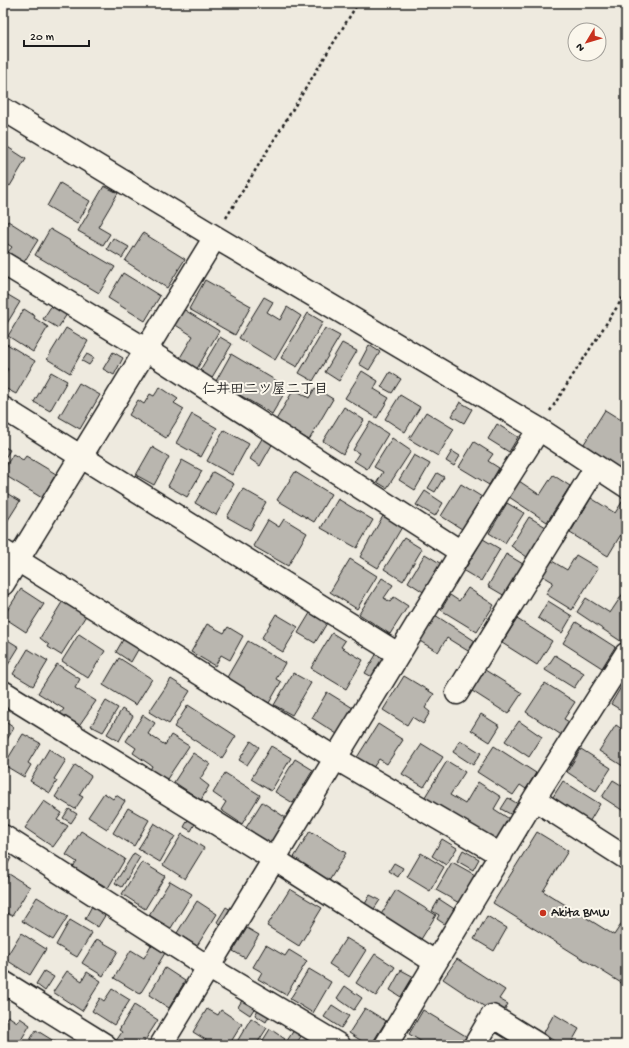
<svg xmlns="http://www.w3.org/2000/svg" width="629" height="1048" font-family="'Gochi Hand','Klee One',sans-serif">
<style>
.building{fill:#b9b6af;stroke:#1c1c1c}
.lines{fill:none;stroke-linecap:round;stroke-linejoin:round}
.minor-casing{stroke:#1c1c1c;stroke-width:25}
.path{stroke:#1c1c1c;stroke-width:2.5;stroke-dasharray:3 3;stroke-linecap:butt}
.minor{stroke:#fbf7ec;stroke-width:22}
.poi-dot{fill:#c8321e;stroke:#fbf7ec;stroke-width:1.5}
.labels{text-anchor:middle;dominant-baseline:central;stroke-width:4;stroke-linejoin:round;paint-order:stroke}
.poi-label{font-size:13px;fill:#1c1c1c;stroke:#fbf7ec;text-anchor:start}
.neighbourhood-label{font-size:14px;font-weight:bold;fill:#1c1c1c;stroke:#fbf7ec}
</style>
<rect width="100%" height="100%" fill="#eeeadf"/>
<filter id="ink" filterUnits="userSpaceOnUse"><feTurbulence type="fractalNoise" baseFrequency=".025" numOctaves="2"/><feDisplacementMap in="SourceGraphic" scale="8" xChannelSelector="R" yChannelSelector="G"/><feConvolveMatrix kernelMatrix="1 2 1 2 8 2 1 2 1" color-interpolation-filters="sRGB"/></filter>
<g filter="url(#ink)">
<path class="building" d="M6 146 26 159 10 186 3 181V152Z
M60 183 90 201 77 224 47 206Z
M104 186 118 193 98 227 110 234 103 245 78 231Z
M8 221 38 240 24 262 8 252 12 247 3 241V229Z
M50 229 115 267 99 293 35 255Z
M143 233 185 259 167 288 125 261Z
M113 238 129 247 122 258 107 249Z
M123 273 160 296 145 321 108 298Z
M205 280 251 306 235 335 189 309Z
M3 292 20 302 3 330Z
M264 297 273 302 267 312 280 320 287 307 301 316 275 360 239 338Z
M52 305 67 314 58 328 43 319Z
M24 309 35 316 34 318 48 327 33 352 8 336Z
M183 309 219 331 195 372 178 361 193 336 174 324Z
M308 313 323 322 297 367 281 358Z
M66 328 88 341 70 373 47 359Z
M325 328 340 336 313 381 299 373Z
M220 337 232 344 211 379 199 372Z
M342 343 357 351 339 381 325 372Z
M7 344 35 361 16 394 3 387V377L8 369 3 366V350Z
M369 345 380 352 369 370 359 364Z
M113 352 123 358 114 375 103 369Z
M87 354 94 358 89 365 82 361Z
M231 354 280 383 278 388 285 392 272 414 216 381Z
M362 371 378 381 374 389 389 398 377 418 345 398Z
M51 372 67 381 50 411 34 402Z
M390 372 401 379 392 393 381 387Z
M79 383 100 395 80 429 59 417Z
M160 387 178 399 174 403 184 409 166 438 129 415 138 400 144 404 150 394 154 396Z
M315 388 333 399 309 440 276 420 294 389 309 398Z
M400 395 420 407 405 432 385 419Z
M460 402 472 409 464 423 452 416Z
M344 407 364 420 343 454 323 441Z
M605 410 626 423V460L619 471 582 447Z
M426 412 454 429 438 456 409 439Z
M192 414 217 428 201 457 176 443Z
M370 422 388 434 367 469 354 461 359 453 353 450Z
M497 424 518 437 509 452 488 439Z
M224 430 249 444 232 475 207 461Z
M263 437 273 443 260 466 250 459Z
M392 438 411 451 387 488 377 482 383 472 374 467Z
M474 442 493 454 488 461 499 468 489 485 459 467Z
M3 446 10 450 3 461Z
M152 447 169 457 154 485 136 475Z
M452 451 460 456 454 466 446 461Z
M13 454 23 460 26 456 56 474 42 498 3 474V471Z
M414 455 430 464 415 490 399 480Z
M182 460 202 471 187 497 168 486Z
M213 472 234 484 216 515 195 503Z
M295 472 331 494 314 522 277 500Z
M437 473 444 477 435 492 428 488Z
M553 475 570 486 547 522 509 497 519 481 540 495Z
M461 484 482 497 462 529 441 516Z
M243 489 266 502 250 530 227 517Z
M3 491 20 501 3 528Z
M425 491 443 503 435 516 416 505Z
M591 498 615 513 624 499 626 500V526L608 556 570 533Z
M338 499 373 520 357 548 321 528Z
M507 503 524 513 505 543 489 533Z
M383 516 402 527 378 568 360 557Z
M529 517 546 527 527 557 511 546Z
M284 519 307 533 288 566 253 546 268 520 279 527Z
M404 538 422 549 403 581 384 569Z
M483 539 500 549 481 581 464 571Z
M425 554 443 565 425 593 408 582Z
M506 554 523 564 505 596 488 586Z
M576 555 598 568 572 610 546 594 553 582 538 573 547 558 567 570Z
M350 559 377 576 357 609 330 592Z
M382 578 393 585 384 598 390 602 394 597 408 606 390 634 359 614Z
M468 588 494 605 477 632 441 610 450 595 459 601Z
M21 589 44 604 26 632 3 617Z
M626 589V636L622 642 577 612 586 598 610 613Z
M64 599 87 614 61 655 48 647 49 645 40 638Z
M548 601 572 616 562 633 538 618Z
M310 613 327 623 315 643 298 633Z
M276 614 298 627 283 652 261 639Z
M435 615 475 641 468 651 447 638 438 652 418 640Z
M517 619 552 641 537 665 502 643Z
M576 622 615 647 602 668 563 643Z
M207 624 224 633 228 627 243 636 230 660 221 655 215 666 191 652Z
M332 633 345 641 341 647 363 660 346 689 311 668Z
M79 634 105 651 88 678 62 661Z
M3 637 19 647 3 673Z
M124 638 139 648 131 662 116 652Z
M248 641 285 663 276 679 281 682 269 703 226 679Z
M28 649 48 661 33 686 13 674Z
M377 653 388 659 376 679 365 673Z
M555 655 584 673 574 688 545 670Z
M119 658 152 679 136 705 103 685Z
M57 664 80 679 75 688 96 701 78 727 59 715 64 709 38 693Z
M485 670 522 693 508 714 472 691Z
M293 673 311 683 292 715 274 705Z
M404 676 434 694 425 708 430 712 423 724 412 717 407 725 383 710Z
M171 679 190 691 169 724 149 712Z
M624 682 626 683V713L611 704Z
M545 683 575 702 564 719 571 723 563 736 526 712Z
M327 692 353 708 337 734 312 718Z
M106 701 118 708 103 732 91 726Z
M188 705 236 736 222 758 174 727Z
M122 709 133 716 119 741 107 734Z
M481 714 500 726 490 742 471 730Z
M143 715 155 723 148 734 165 745 171 735 189 746 165 782 149 772 152 766 133 753 136 748 126 741Z
M3 720 14 728 3 746Z
M519 721 542 737 529 757 505 741Z
M378 724 403 740 387 764 379 759 372 769 356 759Z
M616 725 626 732V768L599 751Z
M23 734 40 743 28 763 31 765 24 777 4 765Z
M460 740 481 753 473 765 453 752Z
M251 741 259 747 247 765 239 760Z
M422 744 443 757 424 787 402 774Z
M271 746 291 758 271 791 251 779Z
M494 746 536 773 526 789 520 785 513 795 477 772Z
M49 749 66 760 54 779 57 781 50 793 30 781Z
M581 749 611 768 596 791 567 772Z
M193 753 210 764 200 779 209 786 201 800 174 782Z
M295 759 313 770 293 803 275 792Z
M447 761 465 772 450 795 465 804 478 782 501 797 494 809 514 822 499 847 423 800Z
M75 765 91 776 79 795 83 797 75 809 55 797Z
M225 773 260 795 242 824 221 810 226 802 213 793Z
M613 780 626 788 625 812 602 797Z
M563 781 600 804 588 824 551 800Z
M104 793 113 799 116 795 125 801 107 829 88 817Z
M508 798 518 804 512 815 501 809Z
M44 801 62 813 57 820 68 826 53 847 25 828Z
M262 802 286 818 268 847 244 831Z
M128 808 149 820 134 846 113 833Z
M69 809 77 814 71 823 63 818Z
M189 818 196 822 191 831 184 827Z
M154 823 175 836 160 862 138 849Z
M81 831 125 859 108 888 73 867 77 862 66 855Z
M310 831 346 853 329 881 293 859Z
M537 832 568 851 543 891 614 935 622 923 626 925V986L493 903Z
M182 834 204 848 185 879 163 865Z
M442 839 457 848 446 865 432 856Z
M463 850 479 859 473 870 457 861Z
M134 853 140 857 122 887 115 883Z
M421 853 444 867 430 891 407 877Z
M5 854 11 858 3 873V858Z
M142 862 165 876 145 909 122 894Z
M452 862 477 876 461 904 436 890Z
M394 863 403 868 398 877 389 871Z
M9 874 30 887 12 916 3 911V885Z
M170 881 192 894 171 928 149 915Z
M290 889 322 908 299 946 267 926Z
M396 890 436 915 420 941 380 916Z
M370 895 380 900 374 909 365 904Z
M37 897 68 916 53 940 22 921Z
M439 899 459 912 449 927 437 919 439 915 432 911Z
M197 901 217 914 197 946 177 933Z
M92 906 106 914 98 927 85 919Z
M226 907 234 912 226 927 217 922Z
M487 916 507 928 494 951 474 939Z
M70 920 92 933 77 957 56 945Z
M247 928 259 935 245 958 233 951Z
M21 933 46 949 30 975 5 959Z
M346 938 366 950 349 977 329 964Z
M97 939 118 951 103 976 82 963Z
M151 945 165 953 140 994 114 978 131 950 144 958Z
M266 945 285 956 289 950 307 961 286 995 258 979 262 972 253 967Z
M375 954 395 967 376 996 356 983Z
M457 959 505 990 499 999 508 1004 500 1017 443 979Z
M165 968 185 981 169 1008 149 995Z
M309 969 331 982 313 1013 290 999Z
M401 970 416 978 404 999 390 990Z
M44 971 54 977 45 991 36 984Z
M67 971 82 981 87 972 101 981 82 1011 53 992Z
M345 986 362 998 354 1010 337 998Z
M112 989 130 1000 114 1025 92 1011 100 998 104 1001Z
M244 997 257 1004 250 1015 238 1007Z
M134 1005 158 1020 142 1045H123L116 1041 122 1032 119 1030Z
M332 1005 349 1016 341 1028 324 1017Z
M259 1008 270 1014 266 1022 255 1015Z
M365 1008 386 1021 371 1045H368L349 1033Z
M207 1009 218 1015 221 1010 242 1024 229 1045H214L193 1032Z
M423 1010 469 1038 465 1045H427L409 1034Z
M554 1014 579 1029 570 1045H561L543 1034Z
M8 1016 17 1022 20 1018 30 1025 18 1045H3V1023Z
M251 1018 267 1028 256 1045H235Z
M270 1029 285 1039 282 1045H260Z
M36 1030 57 1043 56 1045H27Z
M294 1030 302 1035 295 1045H287L285 1044Z"/>
<g class="lines">
<defs>
<path id="minor" d="M3 109 215 237 539 429 626 486
M3 263 145 349 461 552
M3 408 398 654
M3 551 335 758 501 855
M3 584 215 237
M3 692 274 859 435 962
M457 693 596 467
M534 799 626 858
M3 836 208 967 339 1045
M3 982 105 1045
M161 1045 461 552 539 429
M386 1045 534 799 626 654
M475 1045 492 1016 539 1045"/>
</defs>
<use href="#minor" class="minor-casing"/>
<path class="path" d="M226 218 358 3
M550 411 626 293"/>
<use href="#minor" class="minor"/>
</g>
</g>
<circle class="poi-dot" cx="543" cy="913" r="4"/>
<g class="labels">
<g class="poi-label">
<text x="551" y="913">Akita BMW</text>
</g>
<g class="neighbourhood-label">
<text x="265" y="390">仁井田二ツ屋二丁目</text>
</g>
</g>
<rect width="629" height="1048" fill="none" stroke="#fbf7ec" stroke-width="16"/>
<rect x="8" y="8" width="613" height="1032" fill="none" stroke="#1c1c1c" stroke-width="1.5" filter="url(#ink)"/>
<g transform="translate(587 42) rotate(232)"><circle r="19" fill="#fbf7ec" stroke="#a29f99"/>
<path d="M0-3L7 15L0 10L-7 15Z" fill="#c8321e"/>
<text y="-6" font-size="11" font-weight="bold" text-anchor="middle" fill="#1c1c1c">N</text>
</g>
<path d="M24 40v6h65v-6" fill="none" stroke="#1c1c1c" stroke-width="2"/>
<text x="30" y="40" font-size="12" fill="#1c1c1c" stroke="#fbf7ec" stroke-width="3" paint-order="stroke">20 m</text>
</svg>
